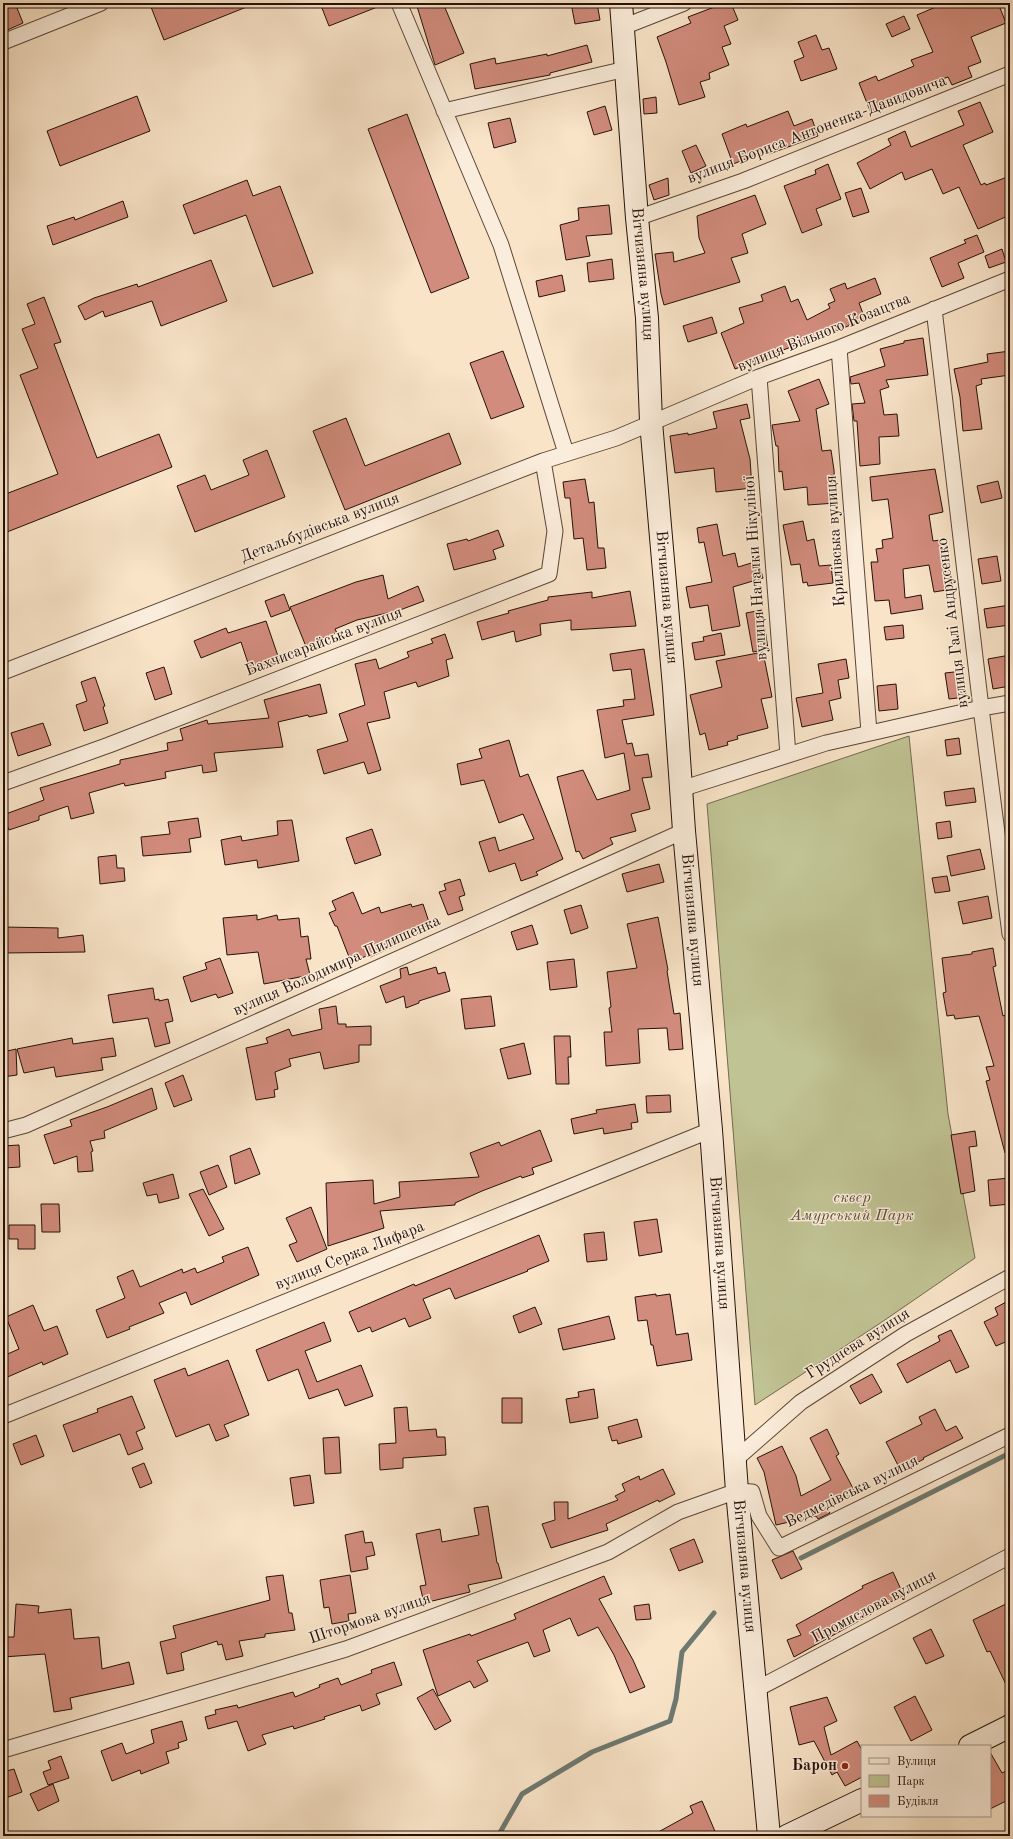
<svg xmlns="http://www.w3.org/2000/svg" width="1013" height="1839" font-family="'Old Standard TT',serif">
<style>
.green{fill:#c0c394;stroke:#726a4e}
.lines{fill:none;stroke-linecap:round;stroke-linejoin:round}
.stream{stroke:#6e7970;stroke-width:5}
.building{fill:#d28c7d;stroke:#251008}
.street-casing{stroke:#5a4538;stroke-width:17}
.secondary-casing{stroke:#251008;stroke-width:24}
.street{stroke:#fbeddb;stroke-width:15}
.secondary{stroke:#fbeddb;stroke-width:22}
.poi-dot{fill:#8f2418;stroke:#fbeddb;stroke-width:1.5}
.labels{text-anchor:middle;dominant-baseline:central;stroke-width:3;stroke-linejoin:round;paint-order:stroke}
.street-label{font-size:16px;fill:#251008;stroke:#fbeddb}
.park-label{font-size:16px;font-style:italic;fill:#5b4f39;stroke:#fbeddb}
.poi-label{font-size:16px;font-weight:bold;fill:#251008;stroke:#fbeddb;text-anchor:end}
</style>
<rect width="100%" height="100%" fill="#f9e4c8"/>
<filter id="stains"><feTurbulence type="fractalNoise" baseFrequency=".005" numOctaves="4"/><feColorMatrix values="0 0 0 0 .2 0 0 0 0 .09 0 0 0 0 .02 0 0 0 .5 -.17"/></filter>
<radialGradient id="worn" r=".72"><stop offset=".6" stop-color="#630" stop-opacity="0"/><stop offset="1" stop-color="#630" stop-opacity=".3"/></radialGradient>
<path class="green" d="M909 736 948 1114 975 1258 879 1324 755 1405 707 804Z"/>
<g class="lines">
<path class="stream" d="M801 1558 1010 1453
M498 1836 522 1794 592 1752 670 1721 676 1699 682 1652 714 1613"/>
</g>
<path class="building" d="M3 3H15L23 23 3 32Z
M161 3H254V4L164 40 151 7Z
M320 3H385V4L329 26Z
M416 3H443L464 53 435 65Z
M571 3H597L600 20 575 24Z
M725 3H731L738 20 724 26 731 44 722 47 729 65 709 73 710 79 700 82 705 97 679 105 666 62 657 37 691 23 688 17Z
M945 3H998L1006 23 971 37 981 62 968 67 972 77 952 85 948 77 916 89 918 94 871 113 859 83 876 76 878 81 914 66 911 60 933 52 917 15Z
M904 16 910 29 892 37 886 24Z
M816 35 822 50 829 48 837 69 801 81 794 61 804 57 798 42Z
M587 45 592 62 550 73V75L475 89 470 64 495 58 496 64 547 54V56Z
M137 96 150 131 60 166 47 131Z
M656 97 657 113 644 114 643 99Z
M980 102 993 132 963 145 981 185 985 183 986 185 1010 176V215L978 229 959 187 943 194 932 169 905 180 902 172 870 189 857 163 891 145 888 139 905 131 911 147 964 125 958 111Z
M605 106 612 130 594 135 587 112Z
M788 111 794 126 812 119 818 136 769 154 768 151 733 164 722 134 746 124 747 127Z
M407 114 469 278 431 293 368 129Z
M510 118 516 142 494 148 488 123Z
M696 145 706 166 691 173 682 151Z
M828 164 841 199 816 209 822 225 802 233 784 186 816 174 815 170Z
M668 178 669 195 654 200 649 185Z
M247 180 253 196 280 186 313 273 273 287 246 215 194 234 183 205Z
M861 188 869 212 853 217 845 193Z
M755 195 766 224 742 234 748 253 731 258 740 282 664 305 661 294 655 254 673 252 674 262 705 253 699 238 697 216Z
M123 201 128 217 53 245 47 226 74 217 75 220Z
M609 205 612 234 586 236 590 256 566 260 560 225 579 220 578 208Z
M977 235 984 252 958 263 964 278 942 287 930 258 966 243 964 240Z
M1002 249 1006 262 989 268 985 256Z
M612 259 614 279 589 282 587 263Z
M211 260 227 301 161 326 152 301 105 317 103 311 85 320 78 306 94 298 137 284 138 287Z
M562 275 565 291 539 297 536 281Z
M875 278 881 294 859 303 865 319 824 336V334L735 369 721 333 744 323 739 308 763 301 761 295 785 286 791 302 798 299 807 320 830 308 828 304 835 301 830 289 845 283 847 289Z
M44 297 61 342 54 344 97 458 159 434 172 467 7 532 3 522V495L58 474 20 375 38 368 22 329 35 324 27 304Z
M712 317 717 333 688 342 683 326Z
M923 338 928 375 886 380 889 387 880 390 884 415 897 414 899 436 879 437 880 464 860 466 857 421H854L852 404 865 403 859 383 851 384 850 377 885 366 880 349 904 343V341Z
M503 351 524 407 491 419 470 363Z
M1010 351V375L981 379 982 384 976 386 982 429 963 431 960 397 954 369 988 362 987 354Z
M819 379 829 404 816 409 822 451 831 450 834 470 836 503 808 505 807 487 784 490 782 471 779 472 778 446H776L772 425 800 421 788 391Z
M747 404 750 418 740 420 750 459 752 488 716 492 714 468 675 473 670 436 688 433V435L717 428 713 412Z
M346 418 365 466 449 433 461 464 345 510 313 431Z
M267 450 285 497 195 532 177 486 205 475 211 490 249 475 243 460Z
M935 469 943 512 929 515 933 541 940 540 943 555H947L953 589 934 592 929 565 903 569 905 598 921 595 923 609 891 614 889 600 875 601 871 562H878L876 549 883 548 882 540 893 538 888 499 872 501 870 477Z
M585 479 589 503 594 502 598 548H604L606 568 587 570 583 538 574 539 570 498H565L563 482Z
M998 481 1002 498 981 503 977 486Z
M803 521 807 541 814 539 819 566 831 565 833 583 808 586 807 582 803 583 800 564 791 565 783 525Z
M717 524 723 556 735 553 738 567 758 561 763 578 733 587 740 626 712 631 708 605 690 608 686 587 712 582 704 542 699 543 697 528Z
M498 530 504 546 493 550 496 559 454 570 447 544 467 539 468 541Z
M997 556 1001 581 982 584 978 559Z
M383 575 388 599 418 586 424 601 400 610 357 620 335 629 337 633 318 640 319 644 307 649 290 607 356 582Z
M630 591 636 626 571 630V620L540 624 541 635 516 642 514 631 482 640 477 622 509 613 508 611 548 600V597L592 592V598Z
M284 594 290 610 271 617 265 601Z
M1010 605V625L987 628 984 609Z
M762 610 768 649 753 652 746 613Z
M266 621 280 662 251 672 241 642 201 658 194 641 226 628 228 633Z
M903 625 904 638 886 640 884 627Z
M721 633 725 655 695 660 692 643 704 641 703 637Z
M445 634 453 658 446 660 449 676 418 687 416 682 384 692 390 718 367 723 381 770 368 774 364 762 324 774 317 750 348 741 339 714 365 705 355 664 376 659 379 669 409 657 407 652 433 643 431 639Z
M644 649 654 715 622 720 627 744 632 743 635 756 648 754 652 777 642 778 650 809 631 814 636 831 610 838 613 844 583 859 579 851 576 852 557 777 583 770 597 800 630 790 624 753 605 758 597 710 624 706 623 700 635 699 631 669 613 671 610 654Z
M763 652 772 697 761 699 768 728 737 736 738 739 727 742 728 745 709 750 705 733 700 735 690 695 722 687 716 661Z
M1010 655V686L993 689 988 659Z
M846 659 849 678 838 680 841 698 829 701 833 720 802 727 796 698 823 693 818 664Z
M164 667 172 694 155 700 146 673Z
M963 671 966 697 949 699 945 673Z
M95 677 105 706 103 707 108 723 84 731 76 705 87 701 81 682Z
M320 684 327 713 309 717 308 715 278 722 283 747 214 753 217 771 203 773 202 765 165 772 166 778 125 786 124 783 89 793 94 813 71 819 68 806 39 816V820L9 830 3 815 44 800 40 788 120 764V760L168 750 167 743 183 740 180 729 207 720 208 724 269 718 264 700Z
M896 684 898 709 879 711 877 686Z
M43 723 51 745 18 756 11 733Z
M959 738 961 754 947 756 945 740Z
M509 740 520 777 528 774 563 859 536 872 538 875 521 881 515 863 489 872 479 842 495 837 499 851 534 839 523 814 499 823 484 780 461 785 457 764 482 758 479 749Z
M974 788 976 802 946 806 944 792Z
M198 818 201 837 189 839 191 852 143 856 141 837 170 834 168 822Z
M292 820 299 861 258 868 257 860 225 865 221 840 241 836 242 841 278 835 277 821Z
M950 821 952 837 938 839 936 823Z
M372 829 381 855 355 864 346 838Z
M980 849 985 869 951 876 947 856Z
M116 855 117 868H124L125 881 100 884 98 857Z
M659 864 664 882 627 892 622 874Z
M947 876 950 891 935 893 932 878Z
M460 879 465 895 459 897 463 910 448 915 439 892 446 890 444 884Z
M353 892 362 914 379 907 381 913 411 904 412 907 423 904 430 925 391 938 394 946 370 957 369 955 351 962 337 926H335L329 913 336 910 332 901Z
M988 896 992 918 963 924 958 902Z
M581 905 588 928 571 934 564 910Z
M257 915V920L277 915 278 920 299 918 301 937 308 936 311 959H306L310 975 264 984 258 952 227 955 223 918Z
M658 917 668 970 667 971 674 1014 680 1013 683 1049 669 1050 667 1028 638 1029 640 1063 606 1066 604 1032H612L609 1008 611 1007 607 972 637 968 627 924Z
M532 925 538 944 517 950 511 932Z
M3 927 58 928V938L83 935 85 952 3 953Z
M993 948 996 966 993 967 1003 1016 1006 1015 1010 1027V1038L1006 1039 1010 1054V1152L1005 1153 986 1081 990 1080 986 1067 994 1066 979 1016 955 1019 954 1015 947 1016 943 993 946 992 942 958 972 954V952Z
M220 958 233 993 218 998 216 994 191 1002 183 977 207 969 205 963Z
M574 959 577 987 550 990 547 962Z
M407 967 409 975 436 967 438 974 445 972 450 991 419 1001V1003L406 1008 404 996 386 1003 380 986 401 978 400 969Z
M153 988 155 1000 159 999V1001L168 999 173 1021 165 1023 170 1043 155 1047 148 1018 113 1023 108 995Z
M491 996 495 1026 465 1029 461 999Z
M336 1006 338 1024H346V1027L371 1026V1045H359V1062L324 1069 320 1052 289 1059 291 1066 275 1072 278 1089 274 1090 275 1097 256 1100 246 1048 268 1043 266 1038 289 1029 292 1036 322 1029 319 1009Z
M554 1036H570L571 1057H568L569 1084H556Z
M72 1038 73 1044 113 1038 116 1056 101 1058 103 1070 56 1077 54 1067 24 1073 17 1049Z
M524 1043 531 1074 508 1079 500 1049Z
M16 1049 17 1075 3 1077V1052Z
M183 1075 192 1100 174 1107 165 1083Z
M152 1088 157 1109 104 1131 105 1138 90 1141 93 1151 91 1152 93 1171 78 1172 77 1156 54 1164 44 1135 72 1126 70 1120 107 1107Z
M670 1095 671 1112 647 1113 646 1096Z
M635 1104 638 1122 631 1123 632 1129 604 1134 603 1128 574 1134 571 1119 597 1113 596 1110Z
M540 1130 552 1161 532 1168 534 1174 522 1178 521 1176 482 1191 455 1203V1205L380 1211 384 1228 328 1246 326 1183 373 1180 374 1204 400 1197 399 1182 479 1177 470 1153 499 1142 501 1146Z
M975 1131 977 1146 969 1147 975 1191 961 1194 951 1135Z
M19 1145 20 1167 4 1168 3 1146Z
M250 1148 260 1174 235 1184 230 1156Z
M218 1165 227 1187 209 1195 200 1172Z
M173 1174 179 1198 159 1203 157 1194 147 1196 143 1183Z
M1010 1178V1204L990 1206 988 1180Z
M203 1189 224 1229 209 1236 189 1194Z
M41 1204H59L60 1232H42Z
M311 1207 327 1249 297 1262 289 1245 297 1242 286 1218Z
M657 1219 662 1252 639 1256 634 1222Z
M9 1225H35V1249H18V1239H9Z
M604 1232 607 1260 587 1262 584 1234Z
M539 1235 549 1261 527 1270 528 1271 455 1299 450 1288 423 1299 431 1318 409 1327 405 1318 372 1332 370 1327 358 1332 349 1312 414 1284 415 1286 425 1282Z
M248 1247 259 1275 191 1305 186 1292 159 1303 164 1313 129 1327 130 1329 107 1338 96 1310 125 1298 117 1277 133 1270 140 1287 182 1269 183 1273 195 1268 197 1273 224 1262 222 1257Z
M656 1294V1296L670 1294 676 1335 688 1333 692 1360 657 1366 653 1345H651L647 1320 638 1321 635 1297Z
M1010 1300V1340L996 1346 984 1322 998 1315 995 1308Z
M33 1305 44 1331 57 1326 68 1354 43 1365 42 1362 3 1379V1356L19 1349 6 1317Z
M535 1307 542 1324 519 1333 513 1316Z
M609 1316 615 1339 563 1350 558 1329Z
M324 1322 331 1341 305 1351 317 1382 361 1365 373 1396 345 1406 338 1389 309 1399 298 1369 268 1381 256 1350Z
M951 1330 969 1367 956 1373 950 1360 907 1383 897 1364 940 1341 938 1336Z
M228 1360 249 1415 224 1425 229 1436 216 1441 209 1424 176 1437 154 1380 185 1368 188 1376Z
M872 1374 882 1392 860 1404 850 1386Z
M594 1389 598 1418 570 1423 566 1399 579 1397 578 1392Z
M132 1396 145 1428 136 1432 143 1449 128 1455 120 1434 73 1452 63 1425 98 1412 97 1409Z
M502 1398H522V1423H502Z
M407 1407 409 1431 436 1429 437 1437H445L446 1455 403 1458V1468L380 1470 379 1444 396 1443 394 1408Z
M935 1409 946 1431 956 1426 963 1438 923 1458 924 1459 901 1471 886 1442 922 1424 919 1417Z
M637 1419 642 1437 618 1444 617 1440 612 1441 608 1427Z
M827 1429 839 1454 836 1456 855 1492 826 1507 830 1513 818 1519 816 1516 776 1525 764 1472 757 1458 782 1446 796 1476 801 1496 831 1480 810 1438Z
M36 1435 44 1456 21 1465 13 1444Z
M339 1437 341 1473 325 1474 323 1438Z
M144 1463 152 1483 140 1488 132 1468Z
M663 1469 675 1494 659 1502 658 1500 606 1524 608 1530 551 1548 542 1524 555 1520 554 1502H568V1519L618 1500 615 1496 625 1491 622 1484 639 1476 640 1480Z
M310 1475 314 1503 294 1506 290 1478Z
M488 1506 497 1563H498L502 1578 468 1585 470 1592 424 1603 420 1586 426 1585 416 1534 440 1529 442 1542 479 1535 474 1508Z
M363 1531 365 1543 372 1542 375 1555 366 1557 368 1569 351 1572 345 1535Z
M694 1539 703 1562 679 1571 670 1549Z
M793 1551 802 1569 781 1579 772 1560Z
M893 1572 904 1596 872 1610 873 1613 794 1657 787 1640 801 1635 796 1625 863 1588 862 1586Z
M283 1575 289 1613H292L295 1630 265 1634V1637L239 1641 243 1656 226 1660 222 1644 218 1645 217 1641 181 1653 184 1670 167 1674 160 1642 176 1638 173 1626 270 1600 266 1577Z
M350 1575 356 1613 348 1614 349 1621 332 1624 329 1607 324 1608 320 1580Z
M604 1576 612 1594 599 1599 633 1660 645 1687 630 1693 614 1655 598 1627 578 1636 570 1618 543 1630 550 1651 534 1657 528 1642 477 1661 488 1681 474 1688 470 1681 438 1696 423 1650 470 1634 471 1636 516 1619 514 1614Z
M1010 1602V1693L990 1651 987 1652 973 1620Z
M16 1604 39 1606 38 1613 71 1609 74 1639 99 1637 102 1669 129 1662 134 1684 70 1698 72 1709 54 1712 45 1654 3 1657V1637H14Z
M649 1604 651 1619 636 1620 634 1606Z
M931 1629 944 1656 926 1664 913 1638Z
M394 1662 402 1685 376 1694 380 1704 362 1711 360 1705 324 1717 325 1719 294 1729 293 1726 262 1735 266 1744 248 1751 237 1721 208 1729 205 1717 216 1714 215 1710 237 1705 238 1708 293 1692 295 1697 320 1687 319 1685 338 1678 341 1685 372 1673 371 1670Z
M433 1689 451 1721 435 1730 417 1698Z
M915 1696 932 1730 911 1741 894 1707Z
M827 1697 837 1721 824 1727 831 1755 857 1741 862 1750V1777L845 1786 837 1772 832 1775 814 1741 799 1745 790 1707Z
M182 1721 187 1740 178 1743 179 1748 166 1752 169 1763 141 1774 140 1770 112 1781 101 1751 122 1743 126 1754 154 1743 151 1730Z
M990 1752 1002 1773 1010 1769V1799L990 1809Z
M61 1756 69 1778 48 1785 43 1772 51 1769 48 1761Z
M14 1769 22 1792 3 1799V1772Z
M53 1784 59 1801 38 1811 30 1794Z
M702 1801 717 1836H651L693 1813 690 1806Z"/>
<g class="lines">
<defs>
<path id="street" d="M399 3 501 245 566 453
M623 27 684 3
M3 42 101 3
M444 111 626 69
M637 218 743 181 1010 74
M934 309 981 708 1010 934
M839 348 869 732
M759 377 788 755
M3 672 543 461 616 438 759 377 839 348 1010 279
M3 783 109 745 549 574 555 531 543 461
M681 789 826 743 981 708 1010 703
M3 1131 26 1125 684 831
M3 1416 711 1130
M736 1459 801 1402 906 1334 1010 1277
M755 1690 1010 1556
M3 1750 346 1649 608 1552 678 1512 737 1491 752 1492 759 1516 779 1548 1010 1435"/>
<g id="secondary">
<path id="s1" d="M621 3 637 218 647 318 651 422 674 687 684 831 711 1130 737 1491 769 1836"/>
<path d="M970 1746 1010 1726"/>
<path d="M787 1836 862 1800"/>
</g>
</defs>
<use href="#street" class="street-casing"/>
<use href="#secondary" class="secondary-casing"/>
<use href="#street" class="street"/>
<use href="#secondary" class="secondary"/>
</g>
<circle class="poi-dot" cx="845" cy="1766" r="4"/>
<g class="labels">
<g class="street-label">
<text transform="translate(817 130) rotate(-21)">вулиця Бориса Антоненка-Давидовича</text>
<text stroke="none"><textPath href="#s1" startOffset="272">Вітчизняна вулиця</textPath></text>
<text transform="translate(824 333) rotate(-22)">вулиця Вільного Козацтва</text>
<text transform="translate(320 528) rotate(-21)">Детальбудівська вулиця</text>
<text transform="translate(836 541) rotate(-94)">Крилівська вулиця</text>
<text transform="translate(756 568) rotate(-94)">вулиця Наталки Нікуліної</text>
<text stroke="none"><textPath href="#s1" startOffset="596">Вітчизняна вулиця</textPath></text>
<text transform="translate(953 623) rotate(-97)">вулиця Галі Андрусенко</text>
<text transform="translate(324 642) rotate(-21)">Бахчисарайська вулиця</text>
<text stroke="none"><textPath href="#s1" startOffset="920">Вітчизняна вулиця</textPath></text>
<text transform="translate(337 966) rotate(-24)">вулиця Володимира Пилишенка</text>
<text stroke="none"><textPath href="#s1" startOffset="1244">Вітчизняна вулиця</textPath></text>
<text transform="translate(350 1256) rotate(-22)">вулиця Сержа Лифара</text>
<text transform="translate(858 1344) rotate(-32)">Груднева вулиця</text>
<text transform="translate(852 1492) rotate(-26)">Ведмедівська вулиця</text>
<text stroke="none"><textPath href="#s1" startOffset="1568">Вітчизняна вулиця</textPath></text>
<text transform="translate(874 1607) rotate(-28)">Промислова вулиця</text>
<text transform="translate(370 1619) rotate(-19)">Штормова вулиця</text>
</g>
<g class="park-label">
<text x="852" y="1198">сквер<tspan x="852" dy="18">Амурський Парк</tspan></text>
</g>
<g class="poi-label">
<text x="837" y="1766">Барон</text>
</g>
</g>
<rect width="1013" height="1839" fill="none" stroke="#f9e4c8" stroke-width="16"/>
<rect x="4" y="4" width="1005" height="1831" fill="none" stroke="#251008" stroke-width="2"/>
<rect x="8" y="8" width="997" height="1823" fill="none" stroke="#251008"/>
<rect x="861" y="1745" width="130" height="72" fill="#fbeddb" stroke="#a59587"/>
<rect x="869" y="1758" width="20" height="6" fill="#fbeddb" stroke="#a59587"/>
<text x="897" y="1765" font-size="12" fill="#251008">Вулиця</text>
<rect x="869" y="1775" width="20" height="12" fill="#c0c394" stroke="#a59587"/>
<text x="897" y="1785" font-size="12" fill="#251008">Парк</text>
<rect x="869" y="1795" width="20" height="12" fill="#d28c7d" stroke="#a59587"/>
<text x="897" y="1805" font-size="12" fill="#251008">Будівля</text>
<rect width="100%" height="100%" filter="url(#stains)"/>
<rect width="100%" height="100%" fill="url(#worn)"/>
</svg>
